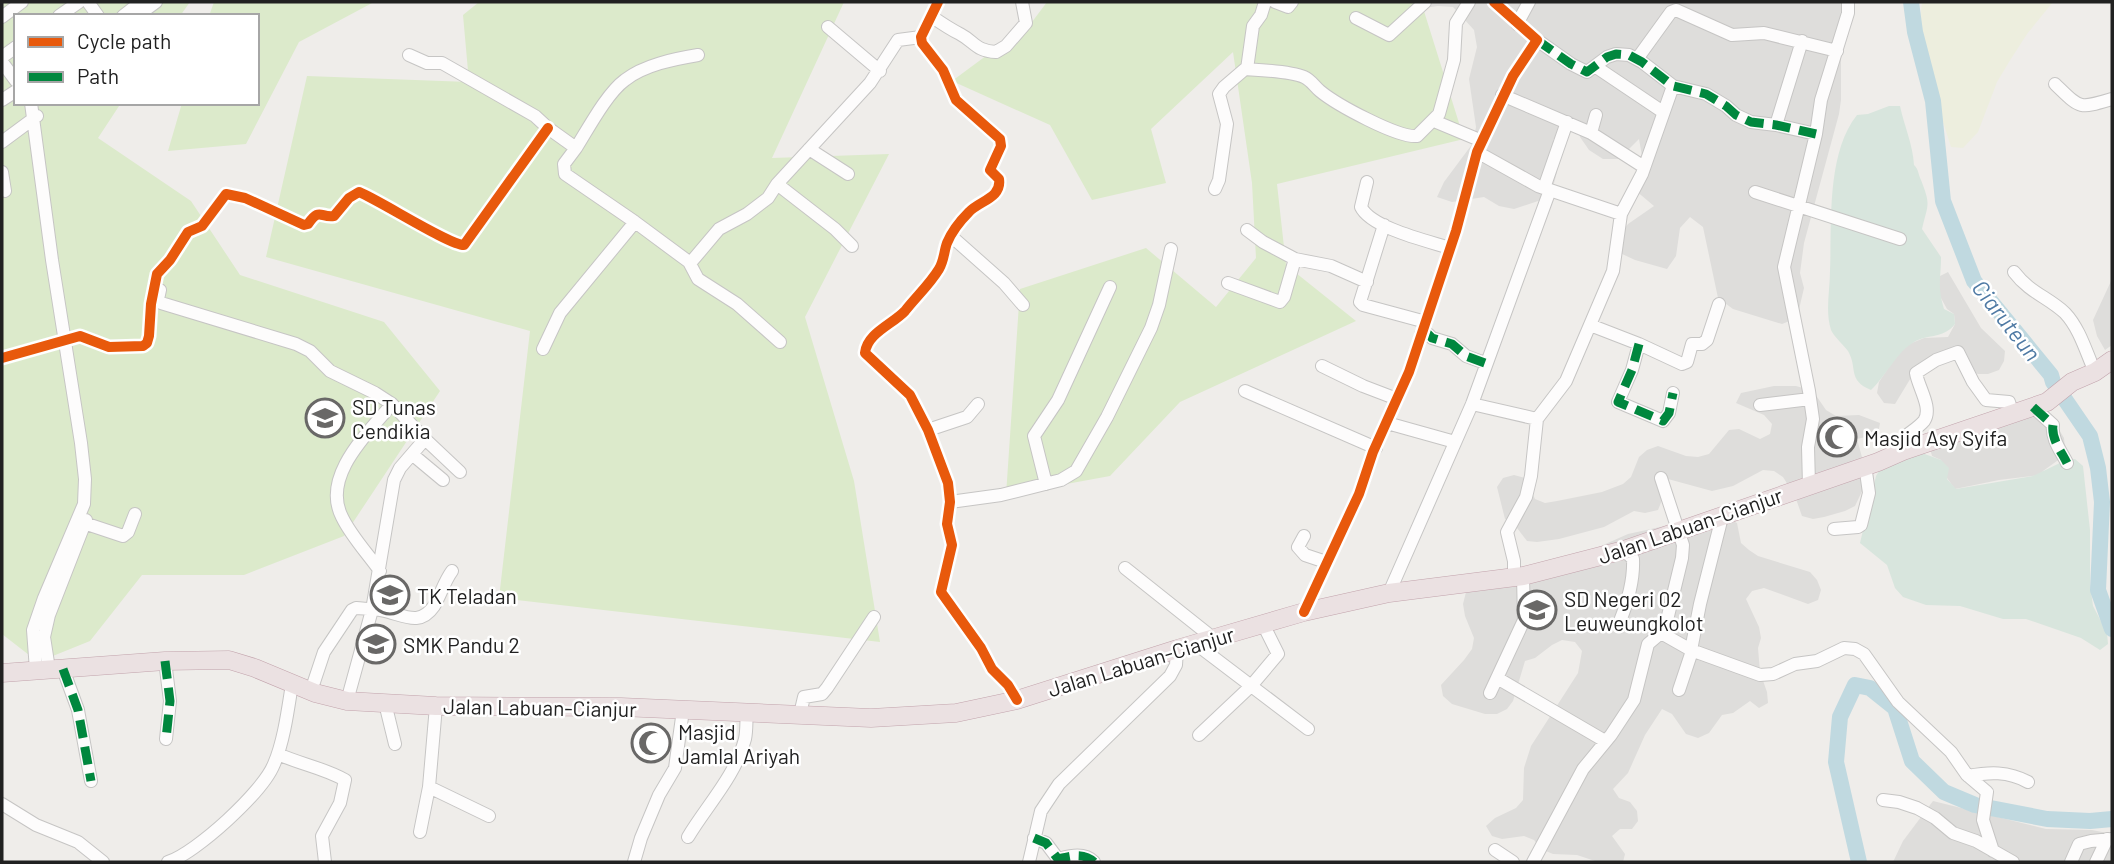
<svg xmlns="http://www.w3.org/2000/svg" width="2114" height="864" font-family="Barlow,sans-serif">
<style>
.residential{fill:#dedddb}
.farmland{fill:#edeede}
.grass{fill:#dceacb}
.wetland{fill:#d8e5dd}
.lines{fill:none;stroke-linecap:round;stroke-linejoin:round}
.river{stroke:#c0d9e0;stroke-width:16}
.minor-casing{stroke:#c6c5c4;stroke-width:14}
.highway-casing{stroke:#c2a3ac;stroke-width:19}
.minor{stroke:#fdfcfc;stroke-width:12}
.highway{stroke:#ebe1e2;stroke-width:18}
.quiet{stroke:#00873e;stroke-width:9;stroke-dasharray:18 9;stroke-linecap:butt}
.cycleway-casing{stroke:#fff;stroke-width:15}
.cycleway{stroke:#e8590c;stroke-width:10}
.labels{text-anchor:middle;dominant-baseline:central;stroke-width:5;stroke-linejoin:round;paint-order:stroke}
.poi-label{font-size:21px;fill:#212121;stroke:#fff;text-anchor:start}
.street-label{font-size:21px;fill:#212121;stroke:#fff}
.water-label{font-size:23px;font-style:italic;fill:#4f7aa4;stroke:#fff}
</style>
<rect width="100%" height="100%" fill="#efedea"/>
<path class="residential" d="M1364 2H1854L1841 54V100L1839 114 1804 243 1800 273 1804 288 1797 318 1782 324 1733 309 1718 298 1703 227 1690 217 1680 228 1676 256 1667 269 1635 260 1620 253 1618 237 1628 224 1654 206 1629 185 1637 172 1642 156 1639 139 1619 159H1603L1589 150 1580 137 1577 121 1563 127 1553 140 1557 172 1553 187 1544 199 1514 209 1499 206 1484 197 1452 202 1437 197 1444 182 1473 143 1476 127 1469 79 1477 47 1474 30 1453 7 1438 6 1423 8Z
M1948 272 1981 328 2005 351 2004 361 1999 370 1988 374H1978L1968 370 1963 354 1912 376 1895 404 1884 403 1877 393 1879 382 1902 347 1924 338 1948 337 1955 324 1954 314 1947 309 1936 289 1938 277Z
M2112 279V345L2105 350 2097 336 2093 320Z
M1774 386H1796L1813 391 1826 410 1836 416 1859 415 1880 423 1878 434 1857 439 1863 461 1865 485 1855 506 1845 511 1824 517 1813 519 1802 516 1795 496 1783 477 1774 471 1763 470 1733 486 1712 491 1668 479 1662 488V500L1658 510 1645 513 1634 511 1604 527 1559 539 1537 542 1527 541 1514 524 1505 519 1497 487 1503 478 1514 475 1525 478 1535 499 1545 503 1557 501 1602 492 1623 484 1631 477 1639 457 1647 450 1658 446 1686 456 1698 457 1709 454 1729 430 1739 429 1760 439 1770 434 1772 424 1764 415 1736 403 1741 393Z
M2048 411 2064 438 2065 448 2061 458 2043 471 2041 475 1999 480 1955 489 1947 478 1941 460 1932 456 1930 448Z
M1727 518 1737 523 1741 543 1749 550 1758 556 1810 572 1817 580 1821 590 1818 600 1808 604 1764 588 1752 591 1746 599 1759 627 1761 638 1758 648 1760 672 1767 692 1768 703 1759 708 1750 701 1733 713 1722 715 1709 733 1698 738 1686 734 1672 714 1662 709 1645 735 1628 773 1613 789 1619 798 1630 802 1637 811 1638 821 1632 829H1620L1612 836 1625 854 1623 862H1598L1577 855 1553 854 1541 849 1534 840 1524 836 1502 839 1492 836 1486 826 1495 818 1516 808 1523 800 1524 768 1531 746 1578 673 1582 651 1575 642 1562 640 1552 645 1535 658 1525 661 1513 701 1507 709 1497 714H1485L1452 704 1443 696 1441 685 1464 660 1472 649 1474 638 1465 616 1463 604 1466 592 1539 563 1585 553 1628 534 1674 524Z
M1933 801 2046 829 2092 830 2112 834V862H1893L1903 841Z"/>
<path class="farmland" d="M1922 2H2053L2027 34 2009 62 1997 82 1978 132 1963 148 1951 147 1925 65 1919 30Z"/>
<path class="grass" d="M2 2H190L180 16H16V103H121L98 138 191 201 240 275 384 322 440 391 344 536 244 575H142L90 641 38 662 2 634Z
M214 2H374L299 42 246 144 168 151 182 103H257V16H209Z
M479 2H844L772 158 889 154 805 317 854 481 880 642 499 598 530 331 266 257 307 76 469 82 463 15Z
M1047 2H1413L1423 8 1464 139 1277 184 1286 265 1356 321 1180 402 1110 476 1006 495 1020 289 1146 248 1216 307 1256 258 1252 183 1233 52 1151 129 1166 183 1092 200 1050 125 952 81 1032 22Z"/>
<path class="wetland" d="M1889 106H1900C1904 125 1913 145 1914 165 1919 170 1918 174 1921 180 1931 206 1928 203 1922 229L1941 257C1941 279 1937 286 1944 309L1954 314 1955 324C1943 340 1925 333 1911 344 1896 354 1885 377 1871 390 1847 380 1858 368 1848 351 1843 344 1835 338 1831 330 1825 311 1830 290 1830 271 1832 224 1826 154 1857 115L1868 114Z
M1922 453 1941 460 1949 468 1947 479 1956 489 2033 476 2064 461 2075 459 2083 466 2090 530V584L2093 606 2107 633 2108 644 2100 650 2081 638 2026 619H2003L1960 606 1926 605 1903 597 1895 588 1887 565 1860 543 1876 476 1882 466Z"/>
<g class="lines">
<path class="river" d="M1911 2 1915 32 1933 101 1943 201 1974 281 2051 375 2053 382 2090 436 2098 468 2102 502 2098 590 2112 629
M1859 862 1836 762 1840 717 1855 685 1870 688 1895 708 1912 761 1944 792 1975 805 2047 819 2090 821 2112 819"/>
<defs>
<path id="minor" d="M88 2 98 16
M938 2 921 37 922 43 943 70 956 100 1000 139 1001 146 990 170 999 179C1002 198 979 201 969 212 960 221 952 231 947 243 944 251 944 261 939 269 930 284 916 297 905 311 893 324 867 333 865 353L910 395 928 430 948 483 950 502 947 524 952 545 941 592 981 648 992 669 1008 685 1017 700
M1275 2 1288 7 1292 2
M59 16 79 2
M123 16 141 2
M137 16 156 2
M931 16C941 23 950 29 960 34 975 42 976 51 996 52L1006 46 1026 23 1022 2
M2 17 22 2
M1356 18 1389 35 1425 2
M1517 24 1529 2
M828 27 880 71
M1537 40 1571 64 1587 72 1607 57 1616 54 1629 55 1642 62 1673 86 1706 94 1726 106 1736 115 1751 122 1776 125 1816 134
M409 55 427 63H442L535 116 548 128 576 148 564 164 565 174 635 222
M2 57 16 47
M1637 59 1671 12 1676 10 1732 35 1764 33 1837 51
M2 62 16 81
M1596 67 1663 112
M1247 69 1253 26 1261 15 1265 2
M2055 84C2081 109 2078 109 2112 99
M1502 95 1591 133 1596 115
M2 100 16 91
M31 103 52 260 81 443 85 479 84 504 44 598 33 630 36 670
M1434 121 1482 141
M1776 125 1802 41
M1591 133 1644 167
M2 142 37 116
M576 148C588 129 607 93 625 80 644 65 674 59 698 55
M809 149 848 174
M1477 152 1538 186 1621 214
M2 172 5 191
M1367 182 1361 207C1371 228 1428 241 1450 248
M777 184 835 229 852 246
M1544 188 1567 122
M1215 189 1219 180 1227 124 1219 94 1224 87 1245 69C1260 70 1290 71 1304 77 1311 80 1314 86 1320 91 1337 105 1398 138 1417 136L1439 114 1454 60 1456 23 1469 2
M1755 192 1900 239
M1384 225 1360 302 1363 305 1426 322
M1247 230 1263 242 1295 259 1331 266 1367 282
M951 236 1004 283 1023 305
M689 262 698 279 737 304 780 342
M2014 272C2030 293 2048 297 2065 313 2080 329 2086 352 2095 372
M1228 283 1280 302 1284 297 1295 259
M160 290 158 299 161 303 296 344 310 351 330 371 375 393 392 404 425 439 460 472
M1590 325 1639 344 1682 364 1687 362 1692 344H1702L1707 340 1719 304
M1421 334H1428L1432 338 1452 344 1466 356 1485 363
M1639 344 1632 370 1618 402 1663 421 1669 413 1673 393
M543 349 560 313 635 222 689 262 692 261 719 229 747 214 768 198 777 184 870 83 898 40 921 37
M2 358 80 336 109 347 143 346 147 343 149 336 151 304 157 274 170 260 188 232 202 226 226 194 245 198 304 225 308 224C320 207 320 218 334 216L349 198 359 192C381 201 449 245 464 245L548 128
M1322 366 1363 386 1397 399
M1245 391 1376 448
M1472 404 1537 419
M1760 405 1810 399
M2033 407 2053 425C2051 439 2061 451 2067 463
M1387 423 1455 442
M928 430 967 417 978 404
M1903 451 1906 436C1912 431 1919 427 1924 421 1933 408 1918 387 1916 373L1936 360 1958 352 1973 382 1986 400 2009 402 2013 415
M413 455 443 480
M1046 484 1034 436 1058 400 1110 287
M1809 485 1808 447 1813 419 1809 391 1784 267 1816 134 1821 100 1848 13V2
M950 502 1001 495 1061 480 1076 471 1107 417 1151 328 1159 305 1171 249
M78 521 123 536 128 532 135 514
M1834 529 1858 527 1861 525 1869 493 1865 465
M1304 536 1298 547 1305 555 1326 562
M1125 568 1213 638
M380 571C368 554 351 536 342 517 321 476 368 433 392 404
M1514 576V561L1507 532 1526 497 1531 476 1537 419 1566 381 1613 271 1621 214 1642 174 1673 86
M1389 593 1472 404 1550 190
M1304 612 1359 494 1373 452 1409 372 1456 231 1477 152 1513 76 1537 40 1494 2
M1620 621C1628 601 1634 581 1633 559L1624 550
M1661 633 1691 650 1760 675 1773 674 1795 664 1817 661 1844 648 1855 649 1864 654 1898 702 1951 752 1967 775 1987 792 1983 820 1993 851
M1196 644 1308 729
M1691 650 1700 604 1722 517
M165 661 170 701 166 739
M49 669 44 637 49 615 86 520
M63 669 78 710 91 781
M1497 678 1605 741
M1679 690 1692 651
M311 691 324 652 352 610 356 608C367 609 379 609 389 612 407 617 421 625 434 606 441 594 444 582 452 571
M1490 693 1524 620 1523 576
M347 701 372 610 394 480 400 468 425 439
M385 703 395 744
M800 714 804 697 822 694 827 688 874 617
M1199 735 1251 686 1278 654 1263 624
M278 754C300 764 324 768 345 780L340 803 322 836 325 862
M1968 776C1989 772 2008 771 2028 782
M429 787 489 816
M1883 800 1899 802 1917 808 1935 818 1953 833 1976 841 2013 862
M2 804 36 825 78 842 103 862
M420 832 429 787 436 706
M688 837C707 805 735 777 745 739 747 730 746 720 747 711
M1034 838 1046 843 1058 859C1070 856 1084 852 1094 862
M1495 850 1513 862
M168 862C196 853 263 792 274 764 284 741 288 709 292 684
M634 862 641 838 659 795 675 768 683 710
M1029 862 1041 811 1059 784 1170 676 1176 665 1177 649
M1533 862 1583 769 1611 735 1634 700 1648 644 1661 633 1667 620 1682 558 1683 545 1661 478
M2071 862 2079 844 2091 841 2112 839
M2096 862 2107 839"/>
<path id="highway" d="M2 673 165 661 229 660 255 668 315 693 347 701 436 706 621 707 871 718 956 713 1017 700 1177 649 1304 612 1389 593 1523 576 1624 550 1878 462 1903 451 2047 402 2072 382 2095 372 2112 360"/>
</defs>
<use href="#minor" class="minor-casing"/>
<use href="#highway" class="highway-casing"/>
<use href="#minor" class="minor"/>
<use href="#highway" class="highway"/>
<path class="quiet" d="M1537 40 1571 64 1587 72 1607 57 1616 54 1629 55 1642 62 1673 86 1706 94 1726 106 1736 115 1751 122 1776 125 1816 134
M1421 334H1428L1432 338 1452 344 1466 356 1485 363
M1639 344 1632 370 1618 402 1663 421 1669 413 1673 393
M2033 407 2053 425C2051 439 2061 451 2067 463
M165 661 170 701 166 739
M63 669 78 710 91 781
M1034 838 1046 843 1058 859C1070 856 1084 852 1094 862"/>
<defs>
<path id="cycleway" d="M938 2 921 37 922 43 943 70 956 100 1000 139 1001 146 990 170 999 179C1002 198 979 201 969 212 960 221 952 231 947 243 944 251 944 261 939 269 930 284 916 297 905 311 893 324 867 333 865 353L910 395 928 430 948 483 950 502 947 524 952 545 941 592 981 648 992 669 1008 685 1017 700
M2 358 80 336 109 347 143 346 147 343 149 336 151 304 157 274 170 260 188 232 202 226 226 194 245 198 304 225 308 224C320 207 320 218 334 216L349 198 359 192C381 201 449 245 464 245L548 128
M1304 612 1359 494 1373 452 1409 372 1456 231 1477 152 1513 76 1537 40 1494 2"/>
</defs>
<use href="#cycleway" class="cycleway-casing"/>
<use href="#cycleway" class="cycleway"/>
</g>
<defs>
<symbol id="school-ring" viewBox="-11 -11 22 22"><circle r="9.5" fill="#fff" stroke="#696867" stroke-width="1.5"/><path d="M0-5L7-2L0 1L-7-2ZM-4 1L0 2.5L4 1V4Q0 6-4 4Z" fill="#696867"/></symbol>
<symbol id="mosque-ring" viewBox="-11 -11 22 22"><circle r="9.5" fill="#fff" stroke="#696867" stroke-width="1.5"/><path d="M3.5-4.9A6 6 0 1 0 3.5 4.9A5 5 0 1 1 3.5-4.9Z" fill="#696867"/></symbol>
</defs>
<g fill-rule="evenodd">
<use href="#school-ring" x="303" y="396" width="44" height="44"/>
<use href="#mosque-ring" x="1815" y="415" width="44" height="44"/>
<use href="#school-ring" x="368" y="573" width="44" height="44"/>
<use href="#school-ring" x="1515" y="588" width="44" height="44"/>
<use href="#school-ring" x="354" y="622" width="44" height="44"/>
<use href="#mosque-ring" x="629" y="721" width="44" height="44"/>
</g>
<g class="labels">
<g class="poi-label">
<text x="352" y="406">SD Tunas<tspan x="352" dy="24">Cendikia</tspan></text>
<text x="1864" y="437">Masjid Asy Syifa</text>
<text x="417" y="595">TK Teladan</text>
<text x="1564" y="598">SD Negeri 02<tspan x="1564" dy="24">Leuweungkolot</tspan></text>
<text x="403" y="644">SMK Pandu 2</text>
<text x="678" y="731">Masjid<tspan x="678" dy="24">Jamlal Ariyah</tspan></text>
</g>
<g class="street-label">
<text transform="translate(1690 525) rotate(-19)">Jalan Labuan-Cianjur</text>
<text transform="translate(1141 661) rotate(-17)">Jalan Labuan-Cianjur</text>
<text transform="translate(540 707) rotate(1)">Jalan Labuan-Cianjur</text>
</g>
<g class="water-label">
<text transform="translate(2007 320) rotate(52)">Ciaruteun</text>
</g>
</g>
<rect width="2114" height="864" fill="none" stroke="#212121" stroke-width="7"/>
<rect x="14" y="14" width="245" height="91" fill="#ffffff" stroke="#a6a6a6" stroke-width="2"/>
<rect x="28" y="37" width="35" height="10" fill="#e8590c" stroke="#a6a6a6" stroke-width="2"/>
<text x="77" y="49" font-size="21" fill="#212121">Cycle path</text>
<rect x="28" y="72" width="35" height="10" fill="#00873e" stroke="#a6a6a6" stroke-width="2"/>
<text x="77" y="84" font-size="21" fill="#212121">Path</text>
</svg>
